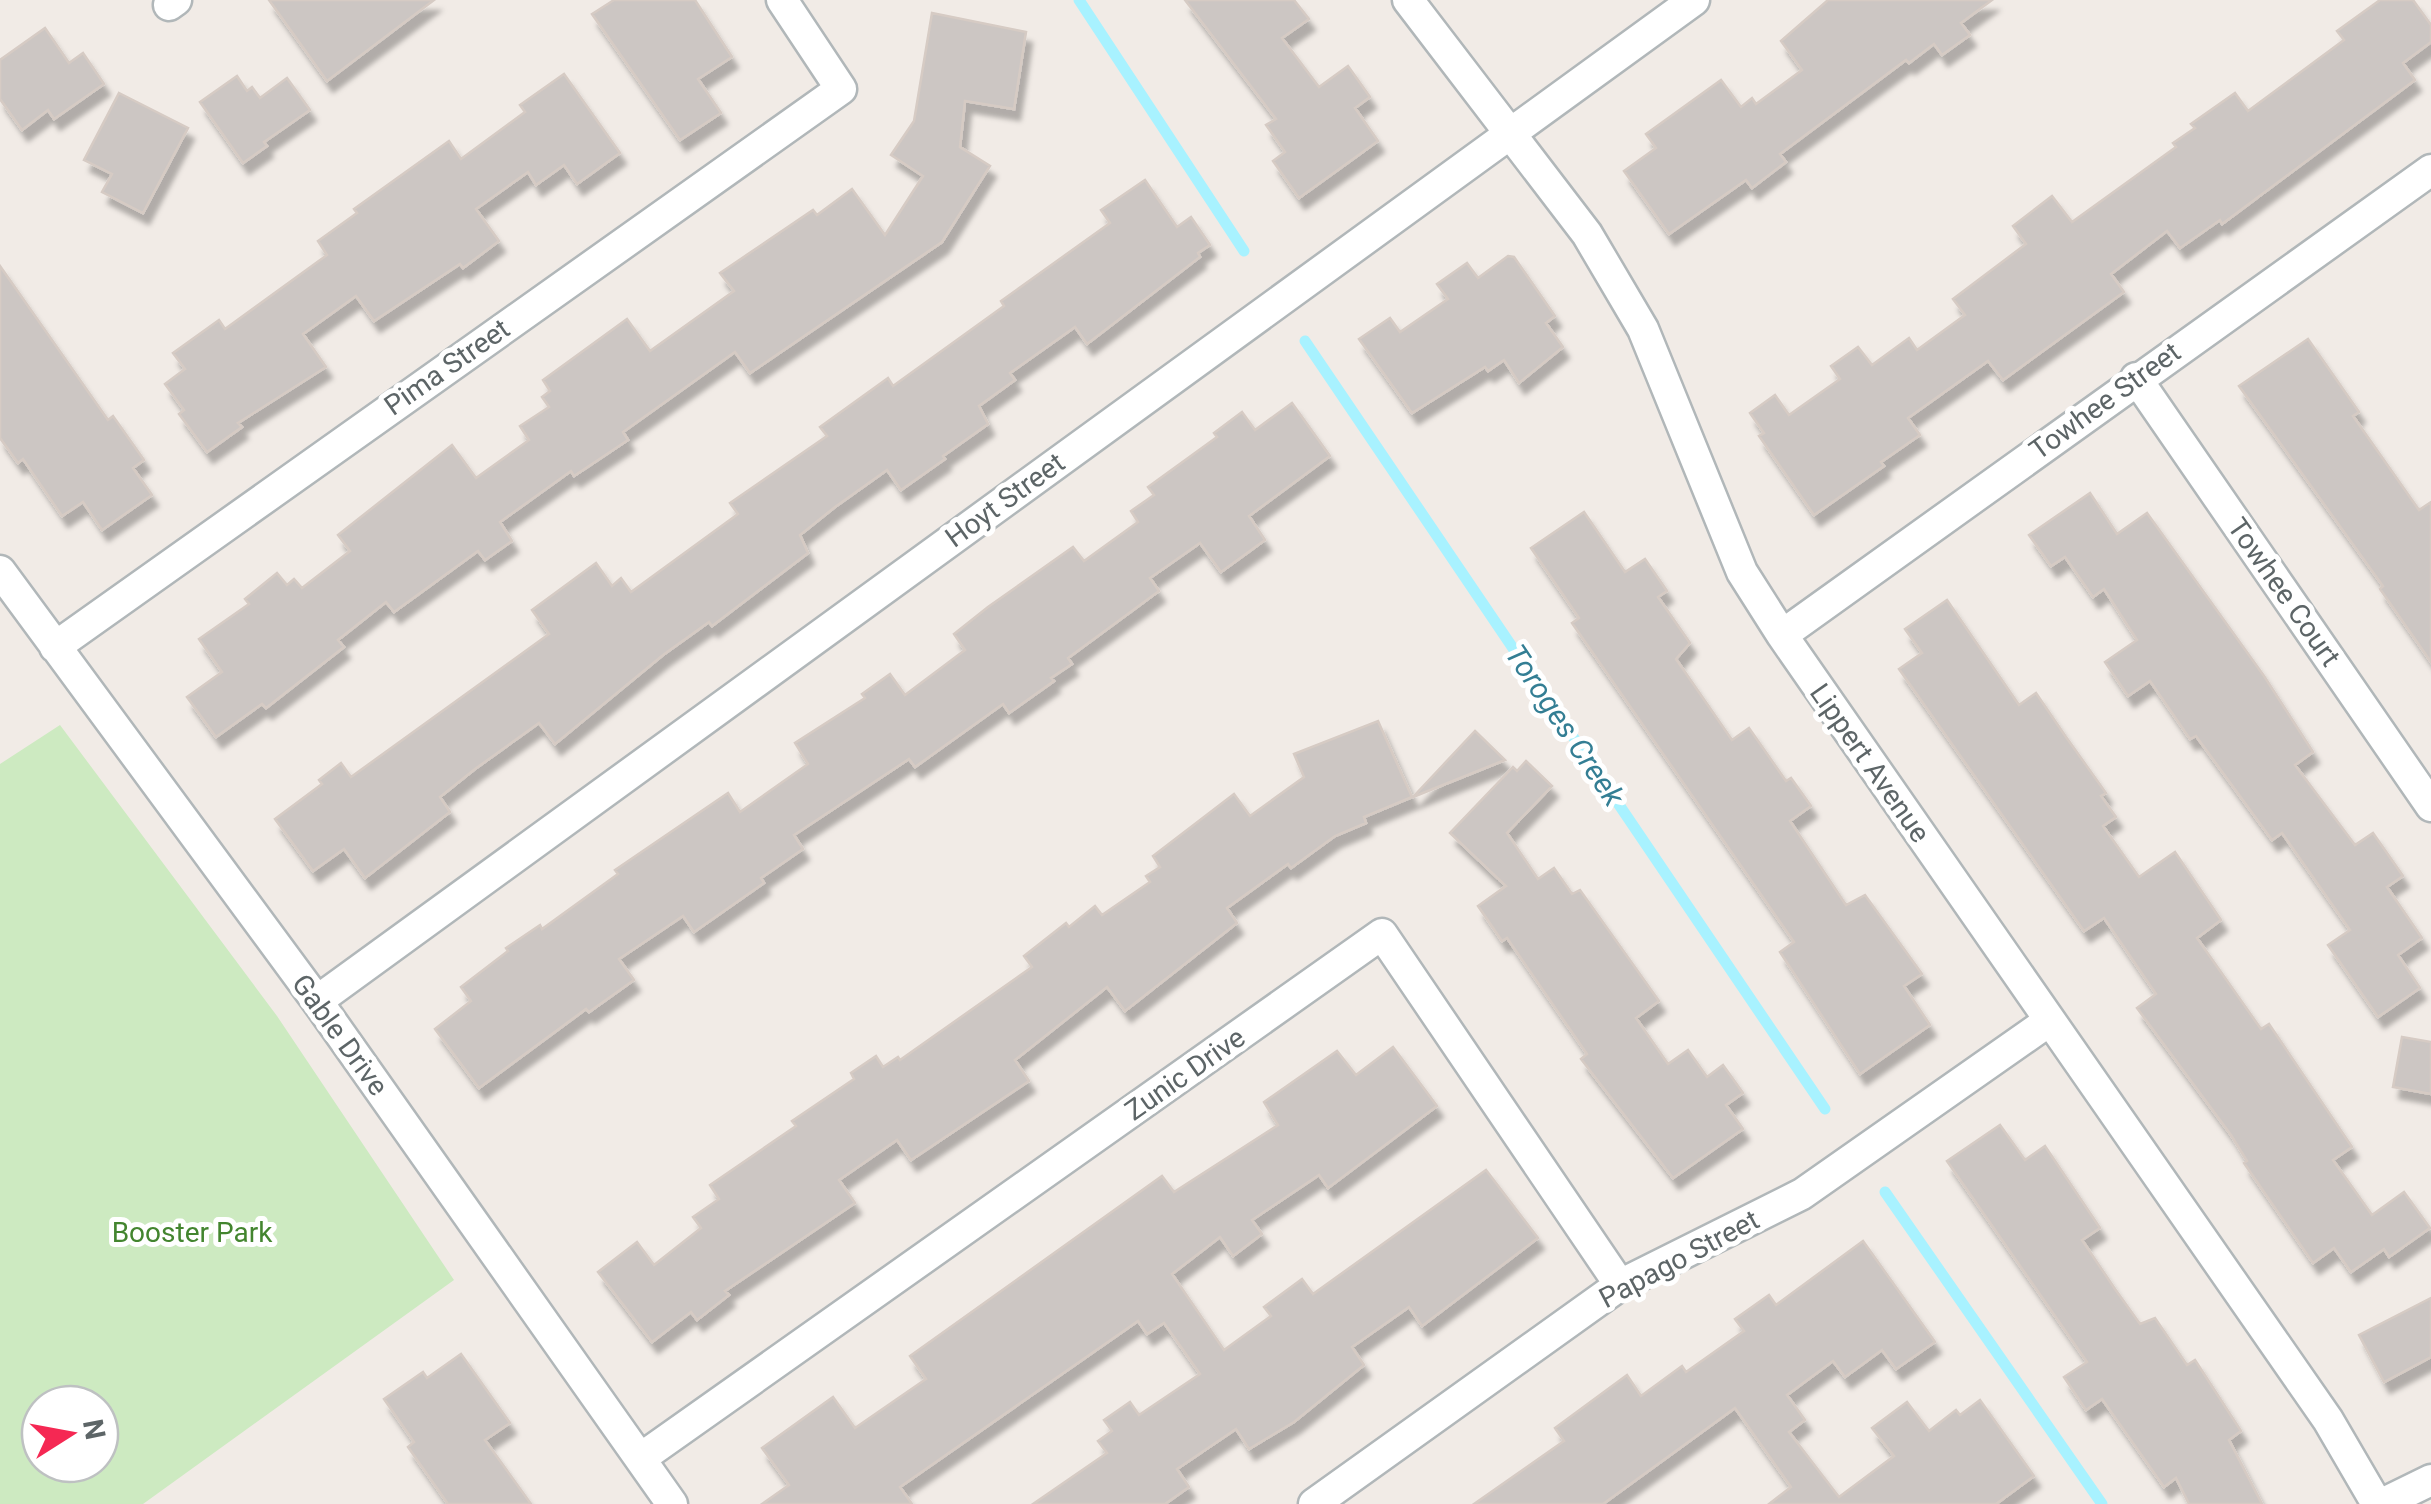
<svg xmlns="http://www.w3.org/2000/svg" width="2431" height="1504" font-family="Roboto,sans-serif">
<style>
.green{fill:#cdeac1;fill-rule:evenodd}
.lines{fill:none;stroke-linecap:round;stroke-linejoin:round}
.stream{stroke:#a8f2ff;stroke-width:11}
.building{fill:#ccc6c3;stroke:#d6cbc4;stroke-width:2.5;filter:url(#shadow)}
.minor-casing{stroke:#b1b7b9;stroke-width:35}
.minor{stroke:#fff;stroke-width:30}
.labels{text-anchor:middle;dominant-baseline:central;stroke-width:10;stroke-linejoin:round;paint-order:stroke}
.street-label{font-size:28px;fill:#5d6567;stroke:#fff}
.park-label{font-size:28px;fill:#43852f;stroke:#fff}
.water-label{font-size:30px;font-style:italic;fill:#337e94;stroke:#fff}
</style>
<defs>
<filter id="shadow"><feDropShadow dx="6" dy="11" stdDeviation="2.5" flood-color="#0004"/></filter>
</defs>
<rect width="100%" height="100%" fill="#f1ebe6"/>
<path class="green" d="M60 725 277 1016 454 1280 143 1504H0V764ZM40 1404H100V1464H40Z"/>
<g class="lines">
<path class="stream" d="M1079 0 1244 251
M1305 341 1825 1109
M1885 1192 2102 1504"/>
</g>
<path class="building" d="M269 0H434L327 81Z
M614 0H695L732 57 698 79 721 113 680 140 592 14Z
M1185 0H1294L1309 19 1282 38 1319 87 1348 66 1370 97 1355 108 1378 141 1299 198 1273 161 1285 152 1266 125 1276 119Z
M1828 0H1992L1961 23 1970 35 1942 55 1934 44 1909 63 1906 60 1780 154 1786 162 1752 188 1746 180 1669 234 1624 171 1656 148 1646 134 1721 80 1741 107 1752 98 1756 104 1802 70 1781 41Z
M2380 0H2413L2431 25V42L2403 63 2415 80 2222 224 2220 220 2180 248 2167 231 2111 274 2124 292 2003 380 1988 361 1908 418 1920 435 1881 462 1884 466 1814 515 1759 436 1764 433 1750 413 1775 395 1789 415 1840 379 1831 366 1858 347 1872 365 1909 338 1917 350 1965 315 1953 299 2026 244 2013 226 2052 196 2072 222 2176 147 2173 143 2195 128 2191 124 2235 93 2248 111 2344 40 2337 31Z
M932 13 1026 32 1014 109 965 101 960 147 990 166 942 242 750 373 735 352 623 432 628 440 574 476 571 471 500 522 512 541 485 560 478 551 394 612 386 602 338 640 344 647 266 708 262 704 216 737 187 697 222 672 199 639 249 604 245 599 277 573 287 585 294 579 302 588 350 551 338 535 452 445 476 478 529 440 520 426 549 407 542 397 550 391 543 380 627 319 650 351 734 291 720 273 813 210 817 215 852 189 885 235 923 176 891 155 914 121Z
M45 28 69 63 83 53 104 84 54 119 48 110 22 130 0 99V60Z
M564 74 620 153 577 184 564 165 536 185 528 172 476 209 499 241 463 268 460 264 374 321 356 296 303 334 326 367 238 423 242 427 207 452 179 414 184 410 165 384 185 369 173 353 219 320 225 329 327 255 318 241 357 213 354 209 449 141 461 159 525 112 520 105Z
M237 76 247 91 252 87 260 98 287 78 310 110 264 142 267 146 243 163 200 102Z
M119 93 188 128 143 213 102 192 112 174 84 160Z
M1145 180 1177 227 1191 217 1210 245 1198 253 1200 257 1087 344 1075 327 1010 373 1015 380 979 406 988 424 943 456 945 459 901 490 887 470 835 507 800 535 808 553 712 626 709 622 663 655 555 744 539 723 475 769 440 797 450 812 365 878 344 849 313 871 275 819 322 784 319 780 341 763 351 777 549 634 532 610 596 563 612 586 621 578 631 592 738 514 730 503 827 436 820 427 888 378 893 386 1004 306 1001 301 1110 223 1101 210Z
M1508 256 1514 257 1555 316 1546 323 1563 347 1519 383 1504 360 1488 371 1485 367 1412 413 1359 339 1390 318 1400 332 1448 299 1437 284 1467 263 1478 278Z
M0 266 108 420 113 416 144 460 133 468 152 495 102 530 83 502 62 516 23 459 18 463 0 438Z
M2308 339 2359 412 2353 416 2419 510 2431 502V662L2380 589 2383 586 2239 386Z
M1292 403 1330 456 1249 516 1265 540 1221 572 1200 543 1150 578 1159 591 1068 658 1072 664 1051 678 1054 681 1009 713 1003 704 915 767 909 759 794 835 803 849 761 878 764 883 694 932 683 916 619 959 634 980 589 1012 586 1009 479 1088 435 1029 471 1001 461 987 508 951 506 948 540 925 542 929 618 874 615 870 728 793 740 812 808 764 795 743 865 698 862 694 890 674 905 695 965 650 954 634 988 607 1073 547 1084 561 1138 522 1131 511 1154 495 1148 487 1217 437 1214 433 1242 412 1255 430Z
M2090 493 2117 534 2147 513 2264 676 2313 752 2295 765 2355 845 2373 833 2403 876 2387 887 2422 938 2398 955 2420 988 2378 1017 2328 945 2350 930 2282 833 2272 840 2196 736 2190 739 2150 681 2128 696 2105 662 2137 640 2104 589 2093 597 2065 557 2051 566 2029 535Z
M1584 512 1625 572 1645 559 1667 591 1658 597 1690 643 1676 659 1732 740 1749 728 1786 781 1791 778 1811 806 1790 821 1846 905 1865 895 1922 974 1904 986 1930 1025 1860 1074 1780 952 1794 942 1572 623 1579 618 1531 548Z
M1947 600 2019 705 2036 693 2066 737 2106 793 2101 796 2116 817 2103 826 2139 877 2175 852 2221 920 2197 938 2261 1029 2269 1024 2352 1147 2333 1160 2372 1215 2404 1192 2430 1228 2389 1257 2384 1249 2351 1272 2334 1248 2313 1263 2244 1163 2247 1161 2231 1135 2137 1008 2156 994 2104 918 2084 931 1899 669 1922 653 1905 629Z
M1378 721 1412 797 1364 817 1366 823 1335 836 1291 868 1288 864 1227 908 1237 923 1125 1011 1107 987 1015 1060 1029 1081 911 1160 897 1140 839 1180 855 1203 725 1291 729 1295 697 1320 691 1312 652 1342 598 1272 637 1242 654 1265 701 1228 693 1217 719 1199 710 1185 796 1126 792 1121 854 1079 851 1073 876 1056 883 1067 898 1057 900 1060 1032 967 1024 956 1066 923 1069 927 1095 906 1102 915 1150 882 1146 876 1160 867 1153 856 1234 794 1250 816 1304 777 1294 754Z
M1475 731 1505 760 1413 797Z
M1526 761 1552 786 1507 833 1538 879 1554 868 1572 894 1580 890 1659 1001 1636 1018 1668 1064 1688 1050 1707 1077 1723 1065 1743 1093 1726 1105 1743 1129 1673 1178 1581 1059 1587 1054 1507 938 1502 941 1478 906 1506 886 1450 833 1513 767 1517 771Z
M2402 1037 2431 1042V1094L2393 1087Z
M1393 1047 1437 1106 1328 1188 1319 1175 1252 1220 1262 1234 1233 1256 1220 1237 1172 1274 1224 1350 1271 1316 1264 1307 1302 1279 1313 1294 1486 1170 1538 1238 1422 1326 1409 1307 1352 1347 1364 1365 1294 1422 1249 1449 1236 1429 1177 1469 1189 1487 1165 1504H1033L1107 1453 1098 1441 1112 1431 1104 1420 1130 1402 1139 1415 1200 1374 1164 1323 1147 1334 1138 1321 900 1487 912 1504H762L789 1485 762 1448 833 1397 855 1428 926 1379 910 1356 1162 1176 1174 1192 1278 1125 1264 1102 1337 1051 1356 1075Z
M2000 1125 2025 1160 2045 1146 2100 1228 2082 1240 2115 1289 2140 1324 2155 1318 2187 1365 2195 1360 2241 1431 2229 1440 2262 1504H2189L2176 1478 2164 1487 2102 1399 2086 1410 2064 1377 2087 1362 1947 1161Z
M1863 1241 1935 1342 1896 1369 1882 1350 1845 1377 1833 1361 1787 1395 1805 1420 1789 1432 1839 1497 1894 1456 1872 1428 1907 1402 1929 1431 1956 1410 1960 1415 1980 1400 2034 1476 1996 1504H1769L1791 1487 1735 1408 1603 1504H1474L1564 1441 1555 1428 1627 1375 1641 1396 1682 1366 1686 1372 1744 1331 1735 1319 1769 1295 1776 1305Z
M2431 1298V1357L2384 1382 2359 1335Z
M461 1354 510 1423 485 1440 531 1504H448L408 1447 414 1442 384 1399 423 1372 427 1378Z"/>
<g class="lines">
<defs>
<path id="minor" d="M1408 0 1587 234 1643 329 1742 572 1782 635 2328 1420 2377 1504
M169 5 176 0
M2136 378 2431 806
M0 571 317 1001 672 1504
M1782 635 2431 170
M55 647 841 89 782 0
M317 1001 1694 0
M641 1458 1382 934 1620 1285
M1314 1504 1620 1285 1802 1194 2049 1021
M2382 1504 2431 1480"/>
</defs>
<use href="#minor" class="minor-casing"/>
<use href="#minor" class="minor"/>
</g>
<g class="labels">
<g class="street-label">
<text transform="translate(447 367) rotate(-35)">Pima Street</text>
<text transform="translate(2105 401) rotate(-36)">Towhee Street</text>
<text transform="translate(1005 500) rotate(-36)">Hoyt Street</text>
<text transform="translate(2284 592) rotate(55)">Towhee Court</text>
<text transform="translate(1870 763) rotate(55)">Lippert Avenue</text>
<text transform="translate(340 1035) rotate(54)">Gable Drive</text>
<text transform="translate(1185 1074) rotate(-35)">Zunic Drive</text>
<text transform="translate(1679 1259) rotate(-28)">Papago Street</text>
</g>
<g class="park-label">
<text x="192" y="1232">Booster Park</text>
</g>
<g class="water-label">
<text transform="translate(1565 725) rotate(56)">Toroges Creek</text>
</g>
</g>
<g transform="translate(70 1434) rotate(79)"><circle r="48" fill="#ffffff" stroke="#bec1c2" stroke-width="2.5"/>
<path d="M0-8L18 38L0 25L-18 38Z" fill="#f52853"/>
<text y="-15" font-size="28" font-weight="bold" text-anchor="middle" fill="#5d6567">N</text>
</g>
</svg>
